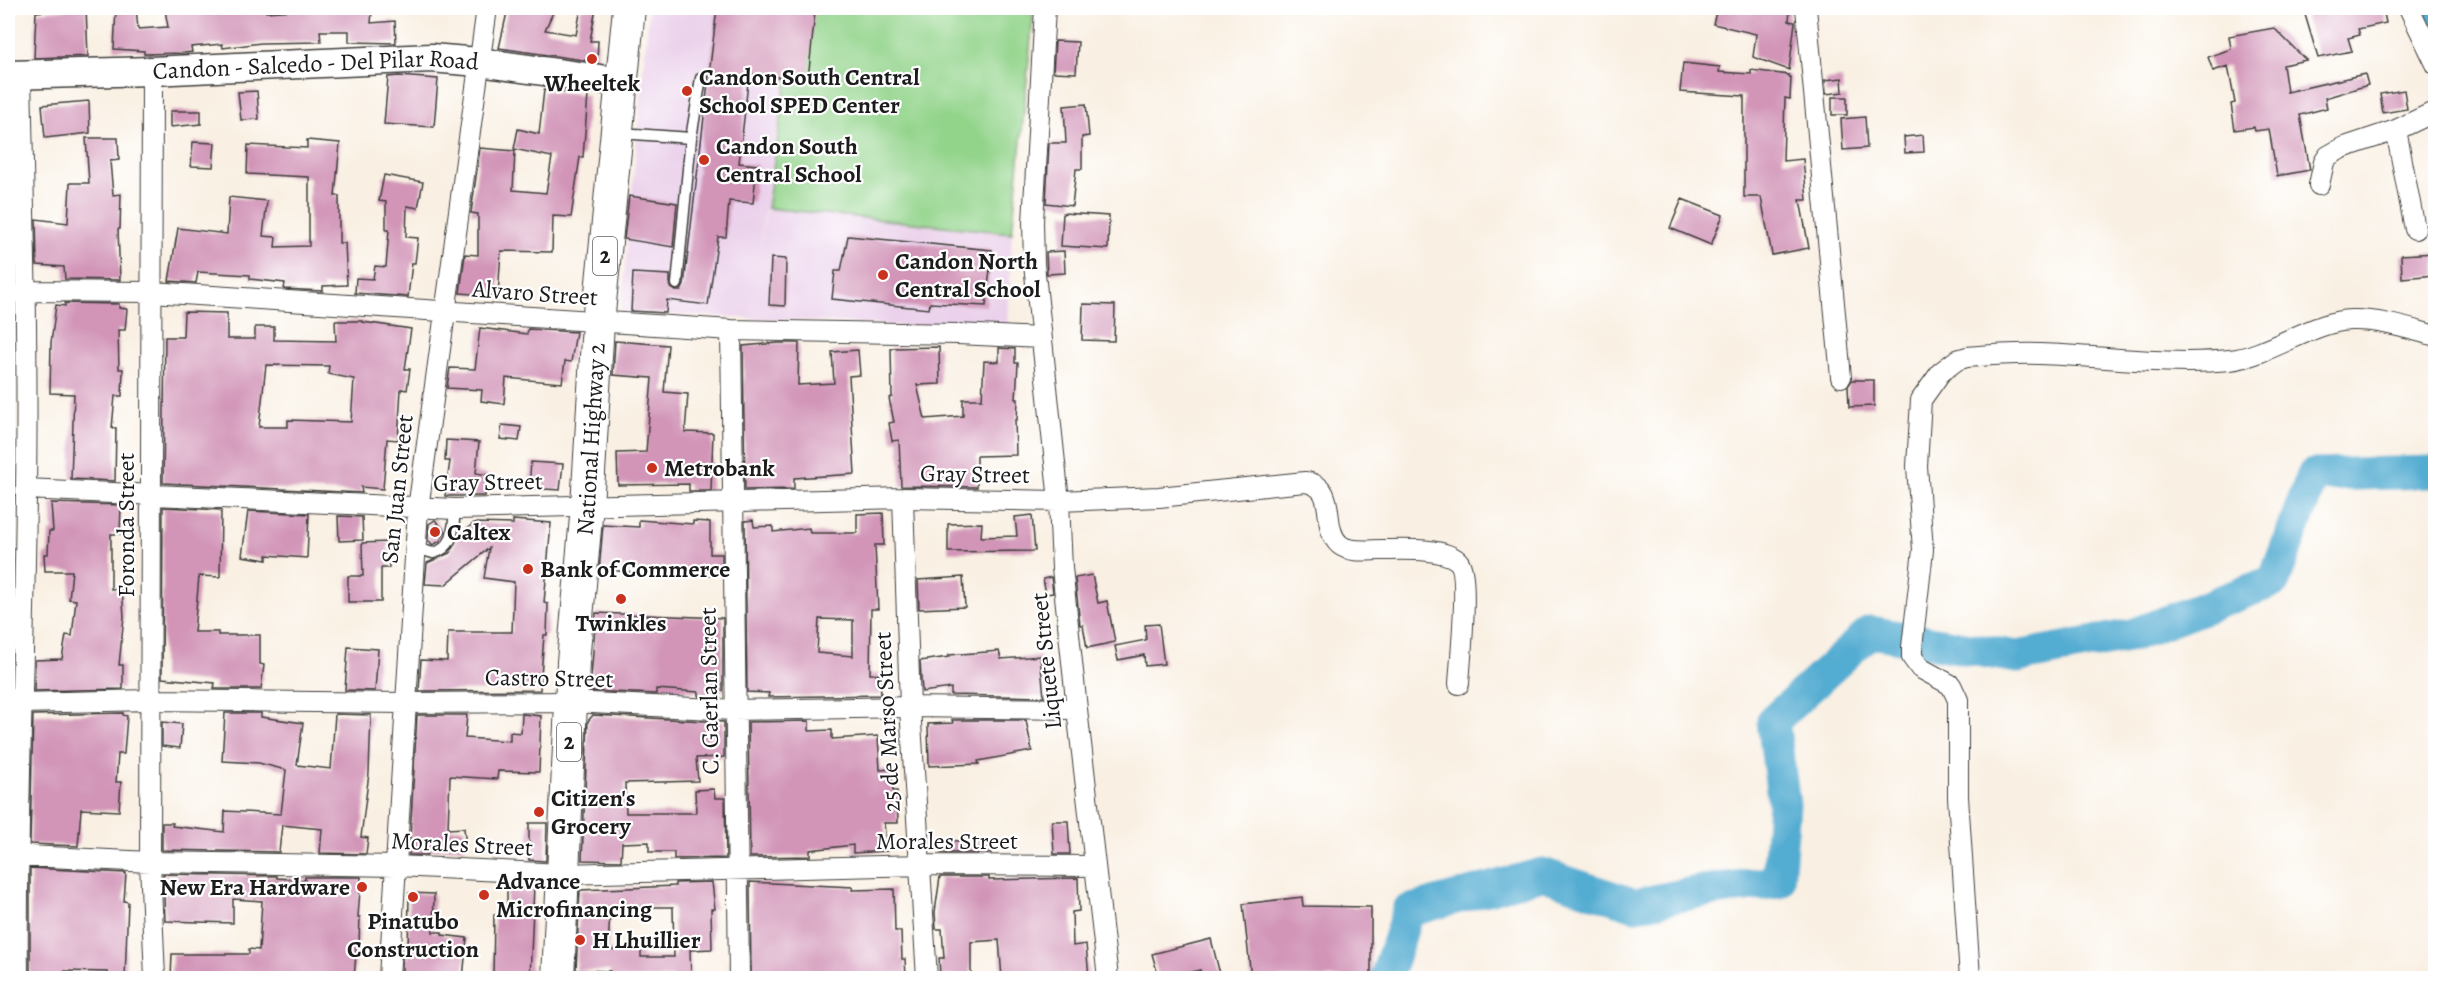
<svg xmlns="http://www.w3.org/2000/svg" width="2443" height="986" font-family="Alegreya,serif">
<style>
.built{fill:#ebd1eb}
.green{fill:#93d48b;stroke:#587854;stroke-width:1.5}
.water{fill:#53acd1;stroke:#386476;stroke-width:1.5}
.lines{fill:none;stroke-linecap:round;stroke-linejoin:round}
.river{stroke:#53acd1;stroke-width:33}
.building{fill:#d295b8;fill-rule:evenodd}
.lane-casing{stroke:#3d3c3a;stroke-width:13}
.street-casing{stroke:#3d3c3a;stroke-width:22}
.secondary-casing{stroke:#3d3c3a;stroke-width:31}
.primary-casing{stroke:#3d3c3a;stroke-width:34}
.lane{stroke:#fff;stroke-width:10}
.street{stroke:#fff;stroke-width:20}
.secondary{stroke:#fff;stroke-width:28}
.primary{stroke:#fff;stroke-width:32}
.poi-dot{fill:#c8321e;stroke:#fff;stroke-width:2}
.labels{text-anchor:middle;dominant-baseline:central;stroke-width:4.5;stroke-linejoin:round;paint-order:stroke}
.shield{fill:#fff;stroke:#606060;stroke-width:1.5}
.shield-label{font-size:22px;font-weight:bold;fill:#1c1c1c}
.street-label{font-size:24px;fill:#1c1c1c;stroke:#fff}
.poi-label{font-size:24px;font-weight:bold;fill:#1c1c1c;stroke:#fff;text-anchor:start}
</style>
<rect width="100%" height="100%" fill="#fff"/>
<filter id="ink" filterUnits="userSpaceOnUse"><feTurbulence type="fractalNoise" baseFrequency=".0167" numOctaves="2"/><feDisplacementMap in="SourceGraphic" scale="12" xChannelSelector="R" yChannelSelector="G"/><feConvolveMatrix kernelMatrix="1 2 1 2 8 2 1 2 1" color-interpolation-filters="sRGB"/></filter>
<filter id="wash" filterUnits="userSpaceOnUse"><feTurbulence type="fractalNoise" baseFrequency=".008" numOctaves="4" result="noise"/><feDisplacementMap in="SourceGraphic" scale="24" xChannelSelector="R" yChannelSelector="G"/><feGaussianBlur stdDeviation="1.35" result="paint"/><feColorMatrix in="noise" values="0 0 0 0 0 0 0 0 0 0 0 0 0 0 0 0 0 1.4 0 .05"/><feComposite in="paint" operator="in"/></filter>
<g filter="url(#wash)">
<rect width="100%" height="100%" fill="#f9f0e3"/>
<path class="built" d="M649 8H797L759 252 767 208 1012 233 1008 331 621 312Z"/>
<path class="green" d="M798 8H1034L1012 233 767 208Z"/>
<path class="water" d="M2412 8H2435V48Z"/>
<g class="lines">
<path class="river" d="M1386 978 1408 911 1542 874 1635 905 1703 891 1778 882 1784 805 1773 721 1870 632 2017 657 2132 635 2274 581 2313 475 2436 472"/>
</g>
<g id="blocks">
<path class="building" d="M68 8H86L88 56 34 58 36 12 68 9Z
M116 8H136L138 29 168 27 165 10 190 8H265L266 12 310 9V8H348V11H372L371 23 395 21 396 43 349 42V31H320L321 42 261 43 223 48 222 44 191 47 192 52 184 53 144 54V51L114 49Z
M508 8H555L545 30 576 35 581 8H596L590 41H598L597 62 499 48Z
M717 8H766L815 12 808 80 749 74 739 163 757 165 753 203 729 201 726 237H718L708 305 667 300 666 313 631 311 633 273 670 275V287L676 291H681L684 285Z
M1717 8H1790L1789 21 1795 22 1789 70 1753 57 1756 34 1713 24Z
M2303 8H2383L2386 23 2358 29 2360 35 2348 38 2352 51 2318 58Z
M2274 28 2306 60 2283 65 2287 92 2365 74 2368 85 2325 98 2327 108 2300 115 2310 170 2277 176 2269 129 2255 131 2254 127 2235 130 2231 104 2235 103 2228 66 2213 71 2208 57 2231 49 2229 36Z
M1055 41 1078 42 1076 73 1053 72Z
M1683 63 1720 67 1719 72 1751 74V70L1789 75V77H1791L1790 99 1785 98 1783 161 1803 159 1807 200H1800L1809 248 1772 255 1761 197H1744V96L1680 92Z
M399 76 438 79 434 127 384 124 388 77Z
M1842 78 1843 92 1826 94 1825 80Z
M544 90 588 95 583 157H580L571 217 553 216 552 252 501 251 498 296 460 293 465 254 478 255V214L471 213 480 148 515 151 513 190 546 193 552 157 514 149 518 129 539 134Z
M2404 90 2407 109 2383 113 2380 94Z
M257 91 259 119 241 120 238 92Z
M1832 97H1847V115H1832Z
M89 101 90 133 45 138 42 105Z
M1086 104 1089 136 1082 137V169H1076L1072 206 1046 203 1049 143H1066L1064 106Z
M170 111H201V124L170 127Z
M1865 117 1867 148 1843 150 1841 119Z
M1923 135 1924 152 1905 153 1904 137Z
M86 138H118L119 160 110 161 113 195 121 194 120 229H118L120 280 65 279 64 267 37 265 36 219 68 223 70 183H89Z
M307 140 340 143 335 196H339V243H345L347 285 323 286V291L284 289 285 283 250 279V275L198 272 196 283 169 281 178 228 227 234 229 197 267 201 263 236 276 237 275 247 309 246V177L247 174 248 145 307 148Z
M193 142 215 143 213 167 191 166Z
M384 175 423 182 418 208 407 206 406 237 418 238 415 263H412L408 297 355 293 356 278 373 279 375 266 386 267 389 230H386V202L379 201Z
M629 196 677 203 673 247 624 239Z
M1682 199 1723 215 1711 245 1670 228Z
M1063 213 1109 216 1108 249 1061 246Z
M848 236 992 250 986 306 930 303 929 309 832 299 835 271H841Z
M1064 251 1065 273 1047 274 1046 252Z
M2436 253V275L2402 278 2401 255Z
M771 258 786 259 785 306 769 305Z
M65 303 119 304V308L127 309 125 330H118L119 369H123L122 396H115L112 428H116L115 481 71 479 74 394 50 393 51 343 56 305 65 306Z
M1083 304 1115 305 1114 341 1082 340Z
M184 312 227 313V339H255V327H274V340L336 341 335 321H363V322L411 329 405 369H410L407 390 401 389 398 440 387 439 383 489 361 487 362 493 163 483 165 337H183ZM266 365 329 366 328 374 354 379 351 422 288 420V427H259Z
M480 328 527 334 528 329 576 332 571 362 565 361 562 383 506 378 504 404 481 401 482 390 447 388 450 368 475 369Z
M615 341 668 345 664 392 688 394 685 432 713 433 711 491H689V484L618 485 617 453 646 452 652 378 613 375Z
M778 343H799L798 385 834 383 832 352 858 350 860 375 849 376 855 474 794 478V489L745 490 743 346Z
M939 347 940 384 917 385 925 419 963 416V399H982L984 361 999 362V348L1015 349V363H1018L1016 399H1018L1017 420H1015L1016 455 977 456V487L901 486 899 440 892 441 889 423 894 422 889 398 892 397 891 348Z
M1852 380H1874V406L1849 407 1848 386Z
M502 425 521 427 519 441 500 439Z
M446 440 479 442 476 473 488 475 485 496H445L450 461H445Z
M531 462 563 464 560 490 529 488Z
M51 503 121 505 120 534H111V589L122 588 124 617 119 665H123V689L34 691 35 660 62 659 66 635 72 636 76 600 69 599 72 571H45L44 554H48L49 531H53Z
M163 507 221 510 220 577 199 576 194 632H218V635H260V664L264 665 261 689H214L215 683 162 678Z
M248 511 309 514 307 558 267 555V560L242 556Z
M883 513 884 545H875L878 609H871L870 674H880L881 695 768 697 769 693 747 692 745 521 753 520 754 527 773 526V532L809 528 810 533H857V514ZM819 619 853 620V656L817 653Z
M1032 515 1035 551 948 552V524L982 523 981 537 1017 536 1015 517Z
M338 516 362 517 363 540 339 541Z
M435 520 445 531 440 541 433 545 428 540 429 524Z
M513 520 551 523 544 603 548 604 547 635H544L540 690 419 691 421 660 447 661 448 632H512L514 582 484 578 489 548 445 585 425 584 427 563 450 553 459 535 474 523 513 524Z
M639 520 693 524V521L710 522V554H722V573L709 572V576L636 570V573L610 570V573L599 572 603 525 639 527Z
M388 542 389 568H381V602H348V576H363L362 543Z
M1092 575 1098 603 1107 601 1115 642 1087 648 1083 625H1080L1075 578Z
M963 577 965 607 919 609 918 580Z
M1051 577 1053 593 1046 594 1043 579Z
M596 613 723 618V691L713 690V697L699 696V692L656 689V694L590 691Z
M1159 624 1164 664 1145 666 1144 655 1118 660 1115 646 1146 640 1145 625Z
M348 647 378 649 375 691 345 690Z
M999 651 1001 659 1040 656 1044 697 951 695V688L922 692 920 661 949 657V655Z
M123 713V715L127 716 124 754H118L116 782H121L119 811 81 809 78 846 30 844 33 715Z
M225 713H261V717L303 723 297 765 331 769 335 714 371 715 369 773 361 837 368 838 366 854 320 853 322 829 282 825 279 852 162 850V823H173L172 826 224 832 225 811 281 814 286 770 259 763 222 761Z
M522 714 541 716 539 772 498 771 497 779 450 776 448 829 464 828 466 847 427 850V855H409L417 715H467L465 738 510 741V732L521 733Z
M593 715 724 722V757L696 758 698 781 625 783 626 813H696L695 790 714 789 715 798H725L726 858 674 859V852H649V842L622 843 621 861 582 860 588 721Z
M952 720H1026L1032 751 978 761 979 764 929 766 928 724 953 723Z
M809 721V731L832 730V739L878 736 880 770 891 769 893 791H897L898 823H884L887 851 853 853V845L810 850V856L750 857 748 722Z
M162 722 182 724 180 748 162 746Z
M1052 821H1068L1070 854H1054Z
M529 823H547L546 861 529 860Z
M942 840 991 843V853H941Z
M30 868 126 873 124 901 128 902 125 978H108V972L65 971V978H30Z
M163 874 277 876V878L305 880V877H361L358 917H360L359 942H357L354 978H171L172 954H249V949L259 950 262 901 233 899V923L165 921Z
M940 877H989V880L1078 878 1079 911 1072 912 1073 946 1086 944 1089 978H1002L999 940 971 942V975L940 976 939 958H944L942 929H936L935 912Z
M712 882 715 909H711L712 949 690 950 691 978H610V971L576 970 580 890 675 886V883ZM637 907H673L674 957H641V949L608 950 610 911H637Z
M750 882 853 887 852 890 894 889 895 931H901L902 959H905L906 977 845 978V974L809 977 808 973H775V978H751Z
M507 884 534 885 530 978H493L494 915H507Z
M409 893 434 894 433 932H442V935L467 938 463 978H402V957H408Z
M1302 897 1303 906 1371 907V978H1251L1243 904Z
M1211 939 1221 978H1202L1200 970 1168 978H1159L1152 954Z"/>
</g>
</g>
<g filter="url(#ink)">
<use href="#blocks" fill-opacity="0" stroke="#3d3c3a" stroke-width="1.5"/>
<g class="lines">
<defs>
<path id="lane" d="M620 133 691 138
M677 284 691 138 701 78
M416 548 433 553C455 548 453 528 455 509"/>
<path id="street" d="M1045 8 1033 222 1034 264 1059 501 1062 568 1077 709 1108 978
M1806 8 1841 377
M2409 8 2436 64
M152 71 150 862 155 978
M2396 130 2415 229
M2319 185 2324 162 2328 156 2342 148 2396 130 2436 111
M26 291 152 292 731 330 958 334 1041 338
M731 330 739 978
M26 489 455 509 903 498 1059 501 1159 497 1305 482C1340 487 1319 527 1340 545 1350 553 1369 550 1381 550 1400 550 1443 547 1458 561 1470 572 1460 664 1459 684
M903 498 910 707 927 978
M20 703 150 700 405 703 571 702 734 710 910 707 1077 709
M8 855 150 862 397 866 562 874 921 865 1095 866
M18 978C16 815 25 652 26 488 28 350 24 213 21 75
M389 978 418 509 487 8
M1970 978 1958 797V700L1951 685 1920 668 1912 657V647L1923 550 1917 466 1921 400 1941 372 1957 360 1967 357C1991 355 2015 353 2040 354 2103 356 2167 366 2230 360 2269 356 2313 321 2351 320 2379 319 2409 329 2436 336"/>
<g id="secondary">
<path id="s1" d="M8 75 152 71 431 58 479 62 622 82"/>
</g>
<g id="primary">
<path id="s2" d="M558 978 573 662 587 506 598 323 629 8"/>
</g>
</defs>
<use href="#lane" class="lane-casing"/>
<use href="#street" class="street-casing"/>
<use href="#secondary" class="secondary-casing"/>
<use href="#primary" class="primary-casing"/>
<use href="#lane" class="lane"/>
<use href="#street" class="street"/>
<use href="#secondary" class="secondary"/>
<use href="#primary" class="primary"/>
</g>
</g>
<g class="poi-dot">
<circle cx="592" cy="59" r="6"/>
<circle cx="687" cy="91" r="6"/>
<circle cx="704" cy="160" r="6"/>
<circle cx="883" cy="275" r="6"/>
<circle cx="652" cy="468" r="6"/>
<circle cx="435" cy="532" r="6"/>
<circle cx="528" cy="569" r="6"/>
<circle cx="621" cy="599" r="6"/>
<circle cx="539" cy="812" r="6"/>
<circle cx="362" cy="887" r="6"/>
<circle cx="484" cy="895" r="6"/>
<circle cx="413" cy="897" r="6"/>
<circle cx="580" cy="940" r="6"/>
</g>
<g class="labels">
<g class="shield">
<rect x="593" y="237" width="24" height="38" rx="4.5"/>
<rect x="557" y="723" width="24" height="38" rx="4.5"/>
</g>
<g class="shield-label">
<text x="605" y="256">2</text>
<text x="569" y="742">2</text>
</g>
<g class="street-label">
<text stroke="none"><textPath href="#s1" startOffset="308">Candon - Salcedo - Del Pilar Road</textPath></text>
<text transform="translate(535 293) rotate(4)">Alvaro Street</text>
<text stroke="none"><textPath href="#s2" startOffset="540">National Highway 2</textPath></text>
<text transform="translate(975 474) rotate(1)">Gray Street</text>
<text transform="translate(488 482) rotate(-1)">Gray Street</text>
<text transform="translate(397 489) rotate(-84)">San Juan Street</text>
<text transform="translate(126 525) rotate(-90)">Foronda Street</text>
<text transform="translate(1046 661) rotate(-96)">Liquete Street</text>
<text transform="translate(549 678) rotate(1)">Castro Street</text>
<text transform="translate(709 691) rotate(-91)">C. Gaerlan Street</text>
<text transform="translate(887 722) rotate(-93)">25 de Marso Street</text>
<text x="947" y="841">Morales Street</text>
<text transform="translate(462 844) rotate(3)">Morales Street</text>
</g>
<g class="poi-label">
<text x="699" y="77">Candon South Central<tspan x="699" dy="28">School SPED Center</tspan></text>
<text x="592" y="83" text-anchor="middle">Wheeltek</text>
<text x="716" y="146">Candon South<tspan x="716" dy="28">Central School</tspan></text>
<text x="895" y="261">Candon North<tspan x="895" dy="28">Central School</tspan></text>
<text x="664" y="468">Metrobank</text>
<text x="447" y="532">Caltex</text>
<text x="540" y="569">Bank of Commerce</text>
<text x="621" y="623" text-anchor="middle">Twinkles</text>
<text x="551" y="798">Citizen's<tspan x="551" dy="28">Grocery</tspan></text>
<text x="496" y="881">Advance<tspan x="496" dy="28">Microfinancing</tspan></text>
<text x="350" y="887" text-anchor="end">New Era Hardware</text>
<text x="413" y="921" text-anchor="middle">Pinatubo<tspan x="413" dy="28">Construction</tspan></text>
<text x="592" y="940">H Lhuillier</text>
</g>
</g>
<rect width="2443" height="986" fill="none" stroke="#fff" stroke-width="30"/>
</svg>
